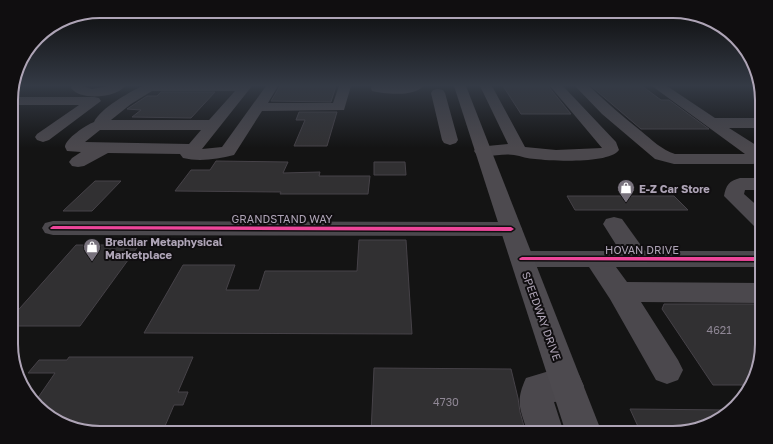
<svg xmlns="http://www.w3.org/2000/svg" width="773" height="444" font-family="'Golos Text',sans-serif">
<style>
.building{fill:#313032;stroke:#464248}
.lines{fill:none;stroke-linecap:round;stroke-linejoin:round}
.minor{fill:#4b484d;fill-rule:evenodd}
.major{fill:#4d4a4f;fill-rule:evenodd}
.cycleway-casing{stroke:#100e10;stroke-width:3}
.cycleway{fill:#ed469a;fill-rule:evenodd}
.labels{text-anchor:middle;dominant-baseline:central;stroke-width:4;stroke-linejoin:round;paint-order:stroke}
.poi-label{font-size:11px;font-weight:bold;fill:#aea4b6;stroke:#100e10;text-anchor:start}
.street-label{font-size:11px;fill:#aea4b6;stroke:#100e10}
.near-number-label{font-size:11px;fill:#8f8795}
.rim{fill:none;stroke:#aea4b6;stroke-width:2}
</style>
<rect width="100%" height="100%" fill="#141414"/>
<path class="building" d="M280 86H336L331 102 271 101Z
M503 86H548L571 114H521Z
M591 86H642L661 100H669L709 129H641Z
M161 92H215L191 118 132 117 141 110 127 109 147 96H157Z
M299 112H337L327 146H294L305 120H296Z
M216 161 288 162 283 173 320 172 319 176H370L368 194H280L281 192 175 191 191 170H210Z
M374 162H405L406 175H374Z
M95 181H121L92 211H63Z
M567 196H674L688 210H575Z
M359 240H406L412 334 144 333 183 265H235L226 290H259L265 271H357Z
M76 245H139L80 326H12V317Z
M664 304H762V350L751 385H713L662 309Z
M69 357H193L178 392H188L183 405H174L162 433H99L55 421 35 402 55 373H28L39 360H67Z
M374 368 511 369 518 398 520 412 526 433H371Z
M630 409 729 410 718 421 679 433H641Z"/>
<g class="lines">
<path class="minor" d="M72 86H83L92 89 108 86H125C116 98 80 101 71 88Z
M142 86H252L202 149 222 147 266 86H278L268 103H333L339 86H351L344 110 262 111 234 155C217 159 200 162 183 158L180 154 108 153 84 166 78 167 72 166 69 162 72 158 81 152 67 151 65 147C65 139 86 125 94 122 101 108 128 93 142 86ZM152 91H235L209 120H111L131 104ZM100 130H201L189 144 85 142Z
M372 86H423C415 97 385 94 372 91L371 88Z
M480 86H492L525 147 556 150 602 148 550 86H563L616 142 619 150C609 164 552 161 535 159 528 159 521 156 514 155 502 153 489 158 477 155L474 151 477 147 508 144Z
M575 86H589C606 102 623 117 641 131 652 140 662 150 675 154H745L652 86H667L715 118H762V128H729L759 147C763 153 763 157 759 163L753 164H674L655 159 602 114Z
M753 86H760L761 91 756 90Z
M438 89 443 90 445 93 458 140 456 143 450 145 444 143 442 140 431 93 433 90Z
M12 97H94L99 98 101 101 49 140 43 142 37 140 35 137 37 134 79 105H12Z
M740 178H762V190H745L744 194 762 210V228L754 226 724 196C726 185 729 181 740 178Z
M614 217 622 219 645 251H762V267H616L627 282 762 283V303L641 302 678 360 683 370 678 380 667 384 656 380 610 299 589 267H522L513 265 510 259 513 253 522 251H620L603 224 606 219Z
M53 221 511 222 519 224 522 229 519 234 511 236 53 235 45 233 42 228 45 223Z
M567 371 579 375 584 386 579 397 567 401 554 402 564 433H528C520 409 515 402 526 378L546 372Z"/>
<path class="major" d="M454 86H466L602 433H566Z"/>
<defs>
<path id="cycleway" d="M53 226 511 227 514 229 511 231 51 229 50 228Z
M522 257H762V261L520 260 519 259 520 258Z"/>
</defs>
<use href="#cycleway" class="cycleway-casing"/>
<use href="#cycleway" class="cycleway"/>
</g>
<linearGradient id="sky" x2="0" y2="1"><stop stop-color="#0b0b0b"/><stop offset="0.58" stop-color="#343a45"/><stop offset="1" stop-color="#343a45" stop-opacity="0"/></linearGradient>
<rect width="773" height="148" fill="url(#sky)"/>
<defs>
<symbol id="shop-pin" viewBox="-11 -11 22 30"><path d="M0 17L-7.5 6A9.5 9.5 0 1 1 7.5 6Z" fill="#78727d" stroke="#100e10"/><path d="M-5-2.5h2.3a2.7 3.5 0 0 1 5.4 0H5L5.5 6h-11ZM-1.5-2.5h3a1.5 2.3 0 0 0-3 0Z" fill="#fff"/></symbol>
</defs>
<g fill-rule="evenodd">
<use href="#shop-pin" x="616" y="178" width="20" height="27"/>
<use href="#shop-pin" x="82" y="237" width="20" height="27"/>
</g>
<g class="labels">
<g class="poi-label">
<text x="639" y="188">E-Z Car Store</text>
<text x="105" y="241">Breldiar Metaphysical<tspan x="105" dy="13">Marketplace</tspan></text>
</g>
<g class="street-label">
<text x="282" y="218">GRANDSTAND WAY</text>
<text x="642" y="249">HOVAN DRIVE</text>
<text transform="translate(542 316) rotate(70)">SPEEDWAY DRIVE</text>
</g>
<g class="near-number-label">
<text x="719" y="329">4621</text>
<text x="446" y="401">4730</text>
</g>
</g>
<path d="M0 0H773V444H0ZM100 18H673A82 82 0 0 1 755 100V344A82 82 0 0 1 673 426H100A82 82 0 0 1 18 344V100A82 82 0 0 1 100 18Z" fill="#100e10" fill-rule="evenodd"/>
<path class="rim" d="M100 18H673A82 82 0 0 1 755 100V344A82 82 0 0 1 673 426H100A82 82 0 0 1 18 344V100A82 82 0 0 1 100 18Z"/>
</svg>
